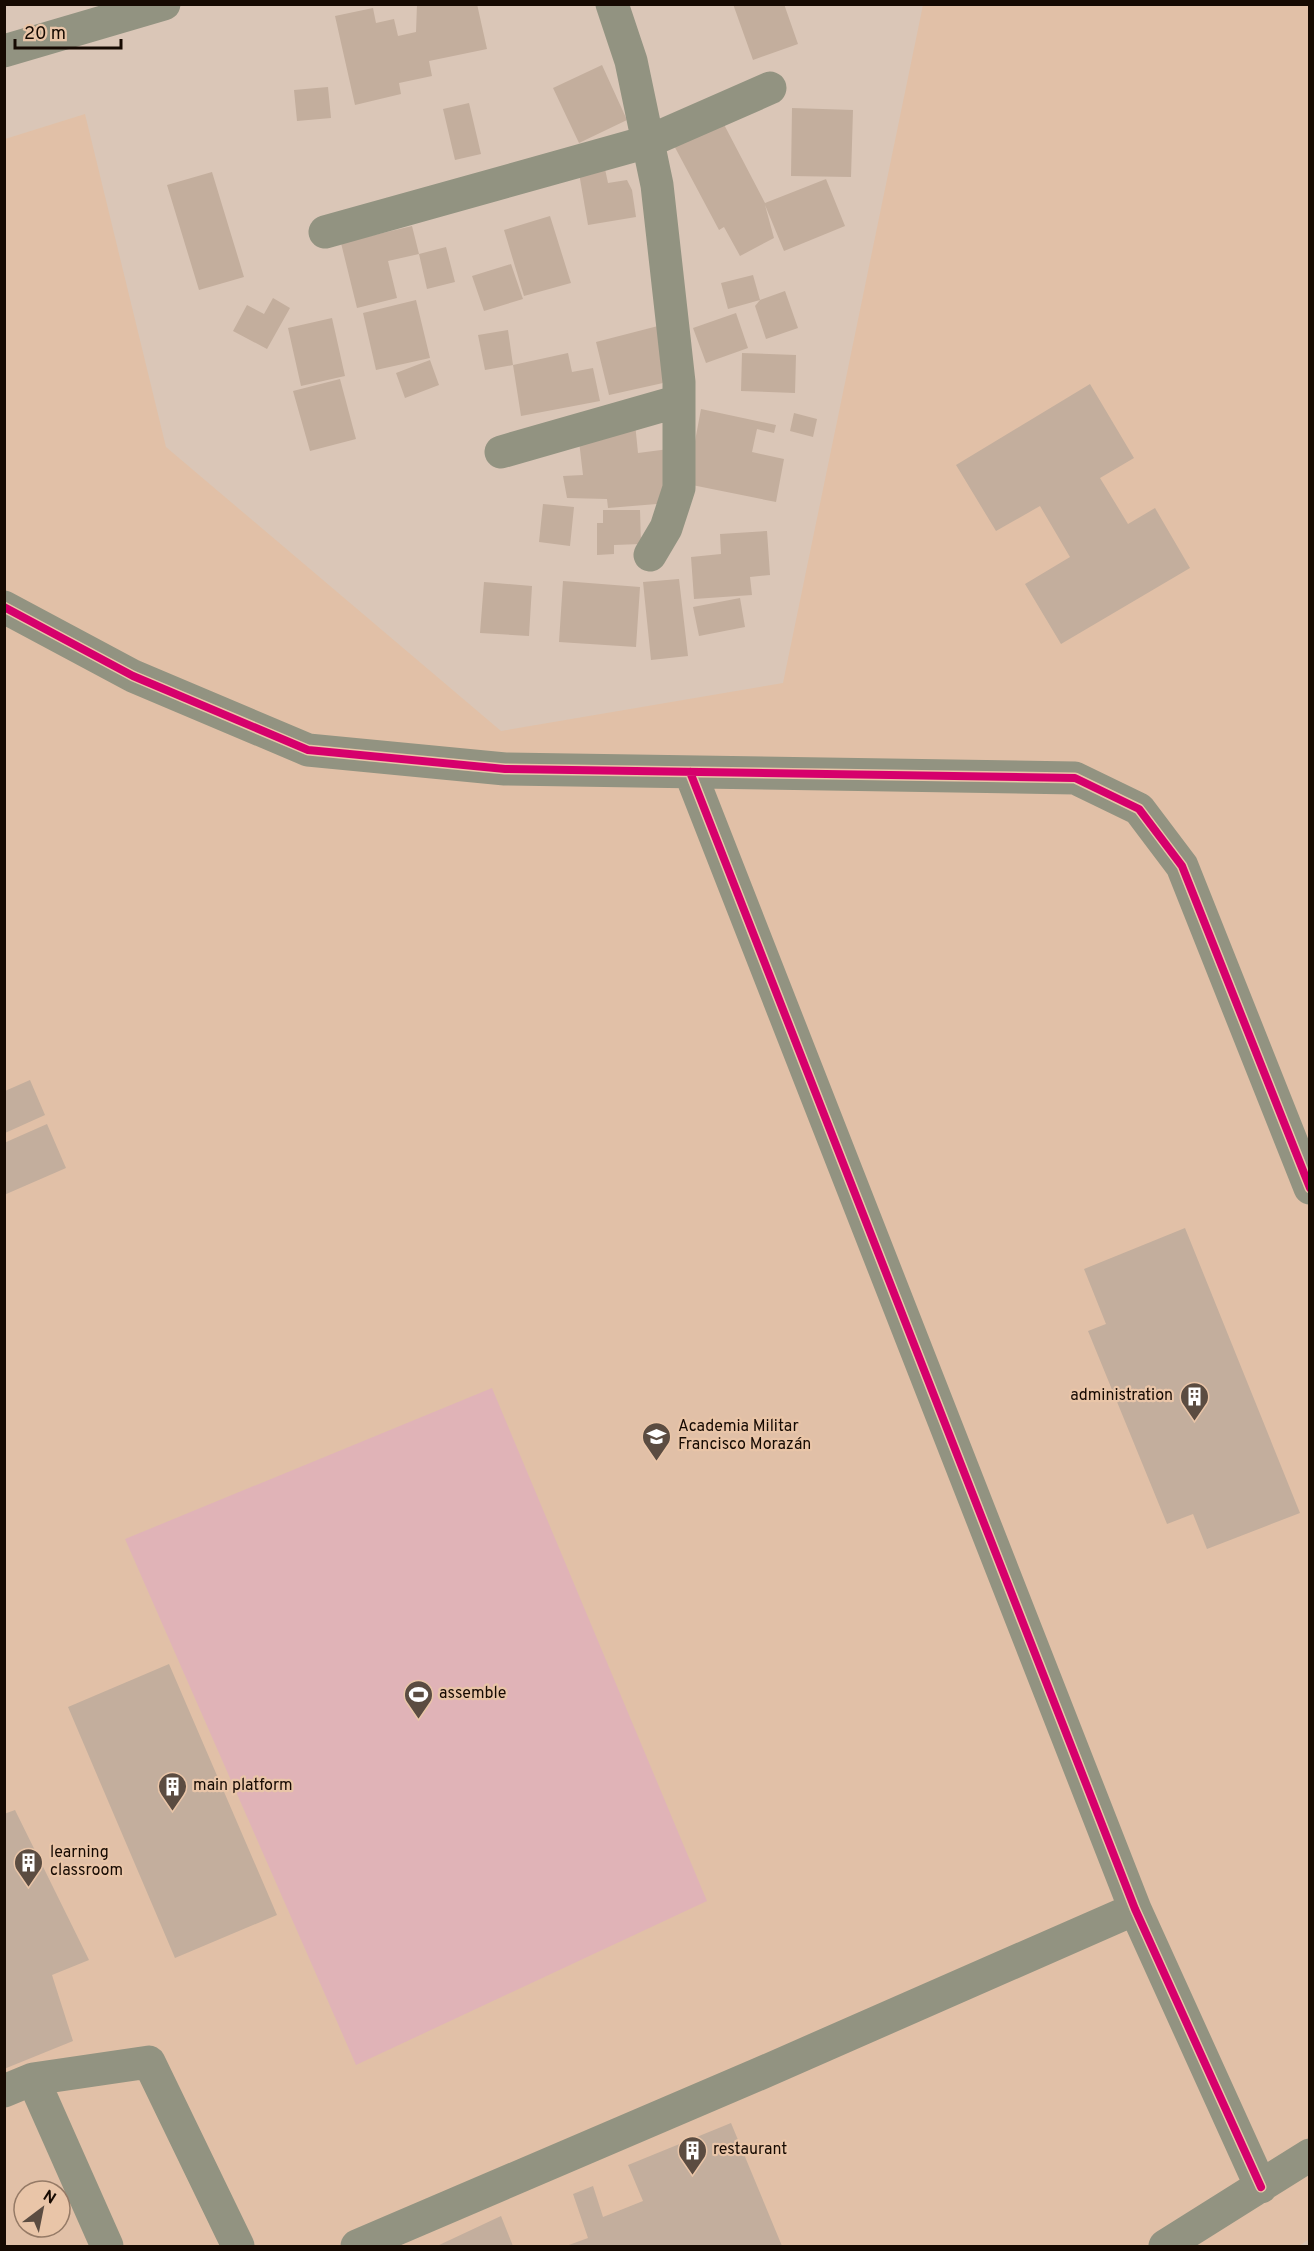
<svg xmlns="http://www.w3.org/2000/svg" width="1314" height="2251" font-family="Overpass,sans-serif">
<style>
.built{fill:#e1c0a7;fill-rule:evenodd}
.green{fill:#e0b3b7}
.building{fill:#c3ae9d}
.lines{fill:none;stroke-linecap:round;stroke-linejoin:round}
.minor{stroke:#929381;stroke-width:33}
.cycleway-casing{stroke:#e9c5a8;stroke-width:11}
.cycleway{stroke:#d6006c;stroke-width:8}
.labels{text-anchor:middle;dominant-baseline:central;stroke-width:4.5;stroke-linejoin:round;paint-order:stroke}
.poi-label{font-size:16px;fill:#160a02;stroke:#e9c5a8;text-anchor:start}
</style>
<rect width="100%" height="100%" fill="#dac6b7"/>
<path class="built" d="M923 5H1309V2239L1299 2246H5V139L85 114 166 447 501 731 783 683ZM24 2191H60V2227H24Z"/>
<path class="green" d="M492 1388 707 1901 356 2065 125 1539Z"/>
<path class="building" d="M417 4H477L487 49 429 61 432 76 399 83 401 94 355 105 335 16 373 8 376 23 394 19 398 36 416 32Z
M733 4H784L798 44 753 60Z
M602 65 627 120 579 143 553 88Z
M328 87 331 118 297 121 294 90Z
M469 103 481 154 455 160 443 109Z
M792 108 853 110 851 177 791 176Z
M718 113 765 203 826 179 845 226 784 251 765 205 774 238 740 256 724 227 719 230 670 138Z
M605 169 608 183 627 180 632 190 636 217 588 225 579 173Z
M212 172 244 277 199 290 167 185Z
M550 216 571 283 524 296 504 230Z
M412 226 419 254 388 261 397 298 357 308 341 243Z
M446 247 455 282 427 289 419 254Z
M511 264 523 299 484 311 472 276Z
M753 275 760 300 728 309 721 283Z
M785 291 798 328 766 339 755 306 760 300Z
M273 298 290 308 267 349 233 331 247 305 264 314Z
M416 300 430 358 376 370 363 313Z
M736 313 748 348 706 363 693 328Z
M332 318 345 376 301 386 288 328Z
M658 326 672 381 609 395 596 342Z
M508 330 513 365 485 370 478 335Z
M568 353 572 372 593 368 600 401 521 416 513 365Z
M742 353 796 355 795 393 741 391Z
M430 360 439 385 405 398 396 373Z
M340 379 356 439 310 451 293 391Z
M1090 384 1134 458 1100 478 1128 524 1155 508 1190 568 1061 644 1025 584 1070 557 1040 506 996 531 956 465Z
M701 409 776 425 774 433 757 429 752 452 784 459 776 502 687 484Z
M794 413 817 419 813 437 790 431Z
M635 423 638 453 669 449V503L608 508 607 499 567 498 563 476 583 475 579 441Z
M543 504 574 507 570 546 539 542Z
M603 510H640L641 544 614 545V554L597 555V523H603Z
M767 531 770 575 750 577 752 595 694 599 691 557 721 554 720 534Z
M679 579 688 656 651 660 643 582Z
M563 581 640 587 636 647 559 642Z
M484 582 532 586 529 636 480 633Z
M740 598 745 627 699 636 693 607Z
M30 1080 45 1115 5 1133V1091Z
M47 1124 66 1168 4 1195V1143Z
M1185 1228 1300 1513 1207 1549 1193 1514 1167 1524 1088 1331 1106 1324 1084 1269Z
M169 1664 277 1915 175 1958 68 1707Z
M15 1810 89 1960 52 1975 73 2041 4 2069V1814Z
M731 2123 782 2246H566L588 2238 573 2194 593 2186 603 2217 643 2201 628 2165Z
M501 2216 513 2246H437Z"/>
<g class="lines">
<path class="minor" d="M612 4 631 61 657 185 679 382V488L666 528 650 555
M4 51 164 4
M325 232 647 142 770 88
M501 452 679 401
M4 607 133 676 308 750 505 769 1075 778 1139 809 1182 866 1310 1188
M690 772 1135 1909 1261 2187
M33 2079 107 2246
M4 2091 33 2079 149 2062 238 2246
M357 2246 759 2074 1135 1909
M1165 2246 1310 2155"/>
<defs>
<path id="cycleway" d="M4 607 133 676 308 750 505 769 1075 778 1139 809 1182 866 1310 1188
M690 772 1135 1909 1261 2187"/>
</defs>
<use href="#cycleway" class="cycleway-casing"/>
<use href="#cycleway" class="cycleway"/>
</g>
<defs>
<symbol id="building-pin" viewBox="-11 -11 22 30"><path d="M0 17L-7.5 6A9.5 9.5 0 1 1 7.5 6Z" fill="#5b4c41" stroke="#e9c5a8"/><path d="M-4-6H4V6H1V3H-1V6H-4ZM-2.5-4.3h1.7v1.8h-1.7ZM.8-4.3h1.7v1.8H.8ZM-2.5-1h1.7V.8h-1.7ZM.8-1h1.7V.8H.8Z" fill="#fff"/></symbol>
<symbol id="university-pin" viewBox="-11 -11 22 30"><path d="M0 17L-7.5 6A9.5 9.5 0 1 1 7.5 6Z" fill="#5b4c41" stroke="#e9c5a8"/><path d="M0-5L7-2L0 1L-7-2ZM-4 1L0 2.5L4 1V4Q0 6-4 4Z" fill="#fff"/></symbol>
<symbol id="stadium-pin" viewBox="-11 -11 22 30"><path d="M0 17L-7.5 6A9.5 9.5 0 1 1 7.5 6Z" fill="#5b4c41" stroke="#e9c5a8"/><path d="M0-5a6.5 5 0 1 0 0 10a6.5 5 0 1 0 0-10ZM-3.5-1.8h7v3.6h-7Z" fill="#fff"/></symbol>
</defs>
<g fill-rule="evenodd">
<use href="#building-pin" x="1178" y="1380" width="33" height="45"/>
<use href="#university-pin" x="640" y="1420" width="33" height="45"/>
<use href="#stadium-pin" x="402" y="1678" width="33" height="45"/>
<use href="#building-pin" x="156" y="1770" width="33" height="45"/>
<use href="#building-pin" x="12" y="1846" width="33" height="45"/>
<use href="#building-pin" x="676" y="2134" width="33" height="45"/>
</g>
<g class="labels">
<g class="poi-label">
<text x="1173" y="1396" text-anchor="end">administration</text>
<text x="678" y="1427">Academia Militar<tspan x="678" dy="18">Francisco Morazán</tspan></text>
<text x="439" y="1694">assemble</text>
<text x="193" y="1786">main platform</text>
<text x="50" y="1853">learning<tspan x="50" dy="18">classroom</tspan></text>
<text x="713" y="2150">restaurant</text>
</g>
</g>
<rect width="1314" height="2251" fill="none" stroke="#160a02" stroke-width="12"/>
<g transform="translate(42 2209) rotate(32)"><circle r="28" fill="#e9c5a8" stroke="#957a66" stroke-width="1.5"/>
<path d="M0-4.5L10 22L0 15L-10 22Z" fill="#5b4c41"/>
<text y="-9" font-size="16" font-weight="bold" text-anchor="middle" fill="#160a02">N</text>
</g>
<path d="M15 39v9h106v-9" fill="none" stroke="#160a02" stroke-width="3"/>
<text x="24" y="39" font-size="18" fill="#160a02" stroke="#e9c5a8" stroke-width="4.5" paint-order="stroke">20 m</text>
</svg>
